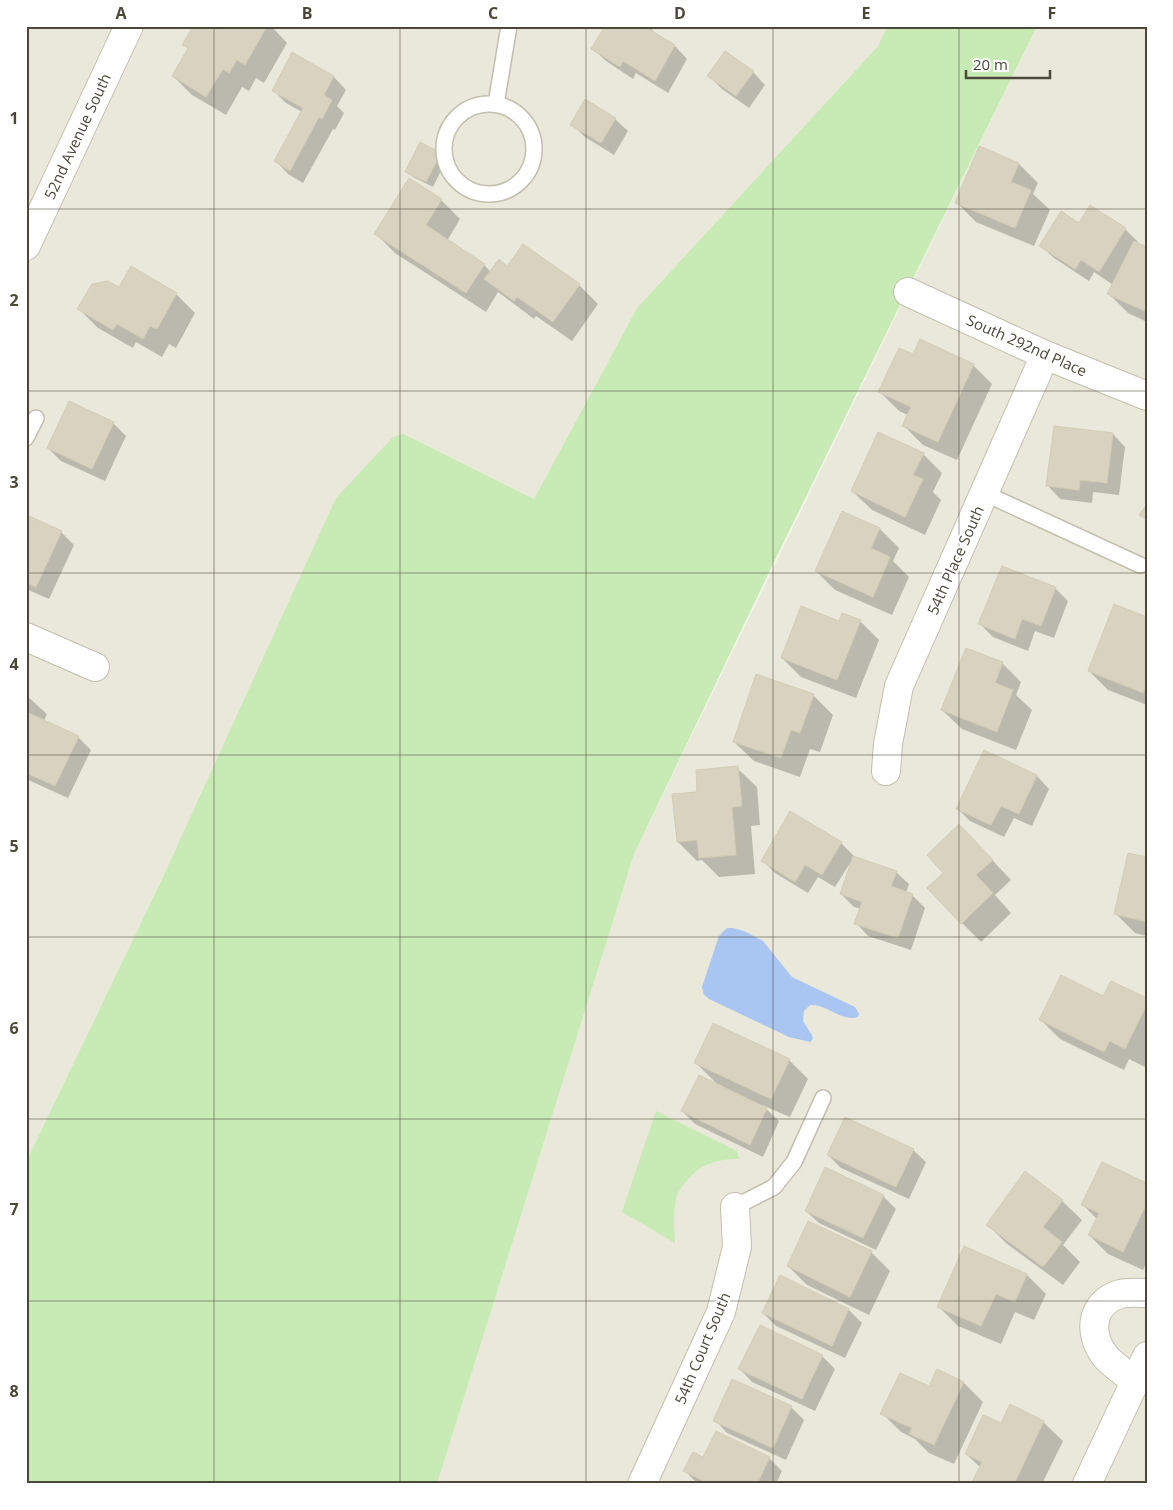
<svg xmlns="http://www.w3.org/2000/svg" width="1173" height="1510" font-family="'Open Sans',sans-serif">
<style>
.residential{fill:#eae8da}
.green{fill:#c8eab5}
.water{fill:#a9c6f2}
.shadow{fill:#0003}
.building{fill:#d8d3c1;stroke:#d3cdb4}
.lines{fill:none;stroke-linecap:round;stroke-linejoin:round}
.service-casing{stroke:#c2bfae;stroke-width:18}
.minor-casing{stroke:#c2bfae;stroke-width:30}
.service{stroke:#fff;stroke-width:15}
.minor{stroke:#fff;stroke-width:28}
.grid{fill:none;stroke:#4b4739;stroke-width:1;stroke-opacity:0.55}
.labels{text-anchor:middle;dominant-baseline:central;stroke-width:4;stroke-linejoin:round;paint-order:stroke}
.street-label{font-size:15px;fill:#4b4739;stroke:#fff}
.neatline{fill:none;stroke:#4b4739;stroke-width:2}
.grid-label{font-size:16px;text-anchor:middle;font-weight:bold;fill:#4b4739}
</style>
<rect width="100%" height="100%" fill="#f6f5ec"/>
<path class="residential" d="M26 26H887L878 46 637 308 534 499 404 434 163 877 26 1162Z
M1037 26H1147V1484H437L634 854Z"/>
<path class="green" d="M887 26H1037L773 564 634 854 437 1484H35L26 1480V1162L163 877 336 498 393 437 404 434 534 499 637 308 878 46Z
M656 1111 737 1151 739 1159C717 1159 699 1164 685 1183 681 1188 677 1193 676 1200 673 1214 674 1228 675 1243L622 1212Z"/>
<path class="water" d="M727 928H733L744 931 763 941 792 977 855 1007 859 1014 858 1017C840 1022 828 1004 810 1005L804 1011 803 1021 812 1035 813 1039 810 1042 789 1037 709 999 704 995 702 987 719 936Z"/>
<path class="shadow" d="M194 26H271L287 43 264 83 256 78 249 91 242 87 226 115 192 95 173 76 189 50 184 45Z
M606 26H649L657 35 675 46 687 59 668 93 636 73 633 79 606 61 593 49Z
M293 54 334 77 346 90 337 106 344 113 335 130 333 129 303 183 288 174 276 161 302 112 286 103 273 90Z
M753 72 765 85 749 108 722 89 709 76Z
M615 119 628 131 614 155 585 137 572 124Z
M440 154 446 160 433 187 413 177 407 171Z
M1019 164 1038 183 1033 194 1050 210 1034 246 976 222 957 203Z
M441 200 460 219 447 241 484 265 491 272 507 267 579 285 598 304 572 341 536 316 534 319 498 292 486 312 395 253 376 234Z
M1079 225 1125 229 1138 242 1137 244 1147 249V322L1128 313 1109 294 1113 285 1094 272 1089 281 1054 258 1041 246Z
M120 288 176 294 195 313 176 348 169 344 162 357 136 342 133 348 98 328 79 309Z
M913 356 973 365 992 384 957 460 923 445 903 425 908 415 899 411 880 392Z
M113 423 126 436 105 481 61 461 48 448Z
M1113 434 1125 447 1119 495 1093 492 1092 503 1060 499 1048 486Z
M923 454 942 473 933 492 941 500 925 535 872 510 852 491Z
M842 512 880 529 899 548 893 561 909 577 892 615 835 590 816 571Z
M28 517 61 532 74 545 49 599 26 589V519Z
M1055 588 1068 601 1054 638 1035 631 1028 651 993 637 980 624Z
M1147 618V705L1108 690 1089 671Z
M860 621 879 640 856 698 801 677 782 658 839 623Z
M1002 663 1021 682 1016 695 1032 710 1016 750 962 729 942 710Z
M26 695 47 714 44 721 78 737 91 750 68 798 26 779Z
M813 695 833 715 820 752 810 749 800 777 754 761 734 742Z
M737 768 757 787 760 825 751 826 755 874 719 877 702 860 697 861 678 842 699 793Z
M1037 776 1049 789 1032 826 1014 818 1004 837 970 821 958 809Z
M791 812 841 843 854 856 853 857 896 872 909 884 906 893 912 895 925 908 911 950 868 936 856 923 861 909 854 907 841 894 852 860 835 887 818 877 808 893 775 873 762 860Z
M978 845 1011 880 995 895 1011 913 981 942 962 923Z
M1147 858V936L1135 933 1116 914Z
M1104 998 1147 1000V1063L1145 1067 1129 1059 1124 1070 1060 1039 1041 1020Z
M789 1060 808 1079 790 1117 762 1105 779 1121 763 1157 695 1124 682 1111 718 1085 695 1062Z
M913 1150 926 1162 909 1199 841 1168 828 1155Z
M1025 1173 1062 1201 1082 1220 1063 1245 1080 1262 1063 1285 1007 1244 988 1225Z
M1147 1184V1262L1143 1270 1108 1254 1089 1235 1097 1219 1083 1205Z
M883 1196 896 1209 876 1250 819 1223 806 1211Z
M965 1248 1027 1275 1046 1294 1034 1320 1015 1312 1001 1344 958 1326 939 1307Z
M871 1252 890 1271 869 1315 807 1285 788 1266Z
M780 1277 849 1310 862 1323 845 1358 776 1326 763 1313Z
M822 1356 835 1369 815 1411 752 1382 740 1369Z
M937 1371 964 1383 983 1402 954 1464 929 1453 915 1439 901 1432 882 1413 929 1388Z
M791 1407 804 1420 786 1460 727 1433 715 1420Z
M1043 1422 1063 1441 1042 1484H976L974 1481 981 1468 966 1454 1001 1425Z
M769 1458 782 1471 776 1484H698L685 1471 704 1459Z"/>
<path class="building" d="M193 26H267L245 65 237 60 229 73 223 69 206 97 172 76 188 48 182 45Z
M605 26H644L675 45 655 81 623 61 620 67 591 49Z
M725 51 754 71 736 96 707 76Z
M292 52 334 76 324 95 332 100 322 119 319 117 290 171 274 161 303 108 272 91Z
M585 99 616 118 601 143 570 125Z
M420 142 441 153 426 182 405 172Z
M979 146 1019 163 1011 182 1031 190 1015 228 955 203Z
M409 178 442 199 426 225 485 264 466 293 374 234Z
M1090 205 1126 228 1099 272 1081 260 1075 269 1039 246 1061 211 1079 223Z
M1134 241 1147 247V312L1107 294Z
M523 244 580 284 553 322 517 297 514 301 484 279 499 259 507 266Z
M131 266 177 293 157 329 150 326 143 339 117 324 113 330 77 309 92 284 108 281 119 287Z
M920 339 974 364 938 442 902 426 911 407 878 392 899 348 913 354Z
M69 401 114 422 92 469 47 448Z
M1054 426 1113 433 1107 483 1080 480 1079 490 1046 486Z
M878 432 924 453 913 475 923 479 905 517 851 491Z
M1147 504V520L1139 515Z
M842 511 880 528 871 548 890 557 873 597 815 571Z
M27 515 62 531 36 587 26 583Z
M1002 566 1056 587 1041 626 1022 619 1015 639 978 624Z
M1114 604 1147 617V683L1143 693 1088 671Z
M801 606 839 621 842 613 861 620 837 680 781 658Z
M966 648 1003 662 995 683 1013 690 997 732 941 710Z
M756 674 814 694 800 733 791 730 781 758 733 742Z
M29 713 79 736 55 786 26 773V719Z
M984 750 1037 775 1019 814 1001 806 991 825 956 809Z
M738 766 742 806 732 807 736 855 699 858 697 840 677 842 672 794 697 792 696 770Z
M790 811 842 842 822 875 805 865 795 882 761 861Z
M959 824 993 860 976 875 993 893 961 924 927 888 943 873 927 855Z
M1128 853 1147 857V922L1114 914Z
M853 856 897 871 891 886 913 894 898 938 854 924 862 902 840 894Z
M1061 975 1103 996 1111 981 1147 998V1004L1125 1049 1110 1041 1104 1052 1039 1020Z
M713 1023 790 1059 771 1099 694 1063Z
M699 1075 767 1108 750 1145 681 1111Z
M845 1117 914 1149 896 1187 827 1155Z
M1102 1162 1147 1183V1203L1123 1252 1088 1235 1099 1213 1081 1205Z
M825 1167 884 1195 863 1238 805 1211Z
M1025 1171 1063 1200 1043 1227 1062 1242 1043 1267 986 1225Z
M808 1221 872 1251 850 1297 787 1266Z
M964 1246 1027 1274 1015 1302 996 1294 981 1326 937 1307Z
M780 1275 849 1309 832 1346 762 1313Z
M760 1325 823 1355 802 1399 738 1369Z
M937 1369 964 1382 934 1445 909 1434 912 1428 880 1414 900 1373 929 1386Z
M732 1379 792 1406 773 1448 713 1421Z
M1010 1404 1044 1421 1014 1484H977L972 1482 982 1462 965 1454 983 1415 1001 1423Z
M716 1431 770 1457 757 1484H710L683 1471 693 1452 703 1457Z"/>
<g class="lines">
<defs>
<path id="service" d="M444 149a45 45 0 1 1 90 0a45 45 0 1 1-90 0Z
M496 104 509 26
M26 438 36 418
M984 493 1140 565
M735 1207 774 1187 794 1162 823 1098"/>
<path id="minor" d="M26 246 129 26
M908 292 1045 355 1147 396
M26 637 95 667
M886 771 888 744 899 686 1045 355
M1135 1381C1126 1373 1113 1366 1105 1356 1088 1334 1090 1303 1120 1294 1128 1292 1139 1293 1147 1293
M642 1484 721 1312 737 1247 735 1207
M1087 1484 1147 1356"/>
</defs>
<use href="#service" class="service-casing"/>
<use href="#minor" class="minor-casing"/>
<use href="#service" class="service"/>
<use href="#minor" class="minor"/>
</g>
<path class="grid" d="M214 26V1484M400 26V1484M586 26V1484M773 26V1484M959 26V1484M26 209H1147M26 391H1147M26 573H1147M26 755H1147M26 937H1147M26 1119H1147M26 1301H1147"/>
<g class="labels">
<g class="street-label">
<text transform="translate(77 136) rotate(-65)">52nd Avenue South</text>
<text transform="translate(1027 345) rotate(24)">South 292nd Place</text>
<text transform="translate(955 560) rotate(-66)">54th Place South</text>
<text transform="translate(702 1348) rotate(-67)">54th Court South</text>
</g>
</g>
<rect width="1173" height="1510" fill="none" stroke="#ffffff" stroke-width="55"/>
<path d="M966 70v8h84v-8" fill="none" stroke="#4b4739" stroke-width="2.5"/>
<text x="973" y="70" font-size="15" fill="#4b4739" stroke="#ffffff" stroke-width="4" paint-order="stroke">20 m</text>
<rect x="28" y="28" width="1118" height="1454" class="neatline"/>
<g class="grid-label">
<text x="121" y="19">A</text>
<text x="307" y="19">B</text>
<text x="493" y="19">C</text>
<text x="680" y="19">D</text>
<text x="866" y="19">E</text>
<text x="1052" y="19">F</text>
<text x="14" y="124">1</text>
<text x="14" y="306">2</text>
<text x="14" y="488">3</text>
<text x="14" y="670">4</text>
<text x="14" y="852">5</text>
<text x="14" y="1034">6</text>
<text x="14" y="1215">7</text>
<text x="14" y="1397">8</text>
</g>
</svg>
